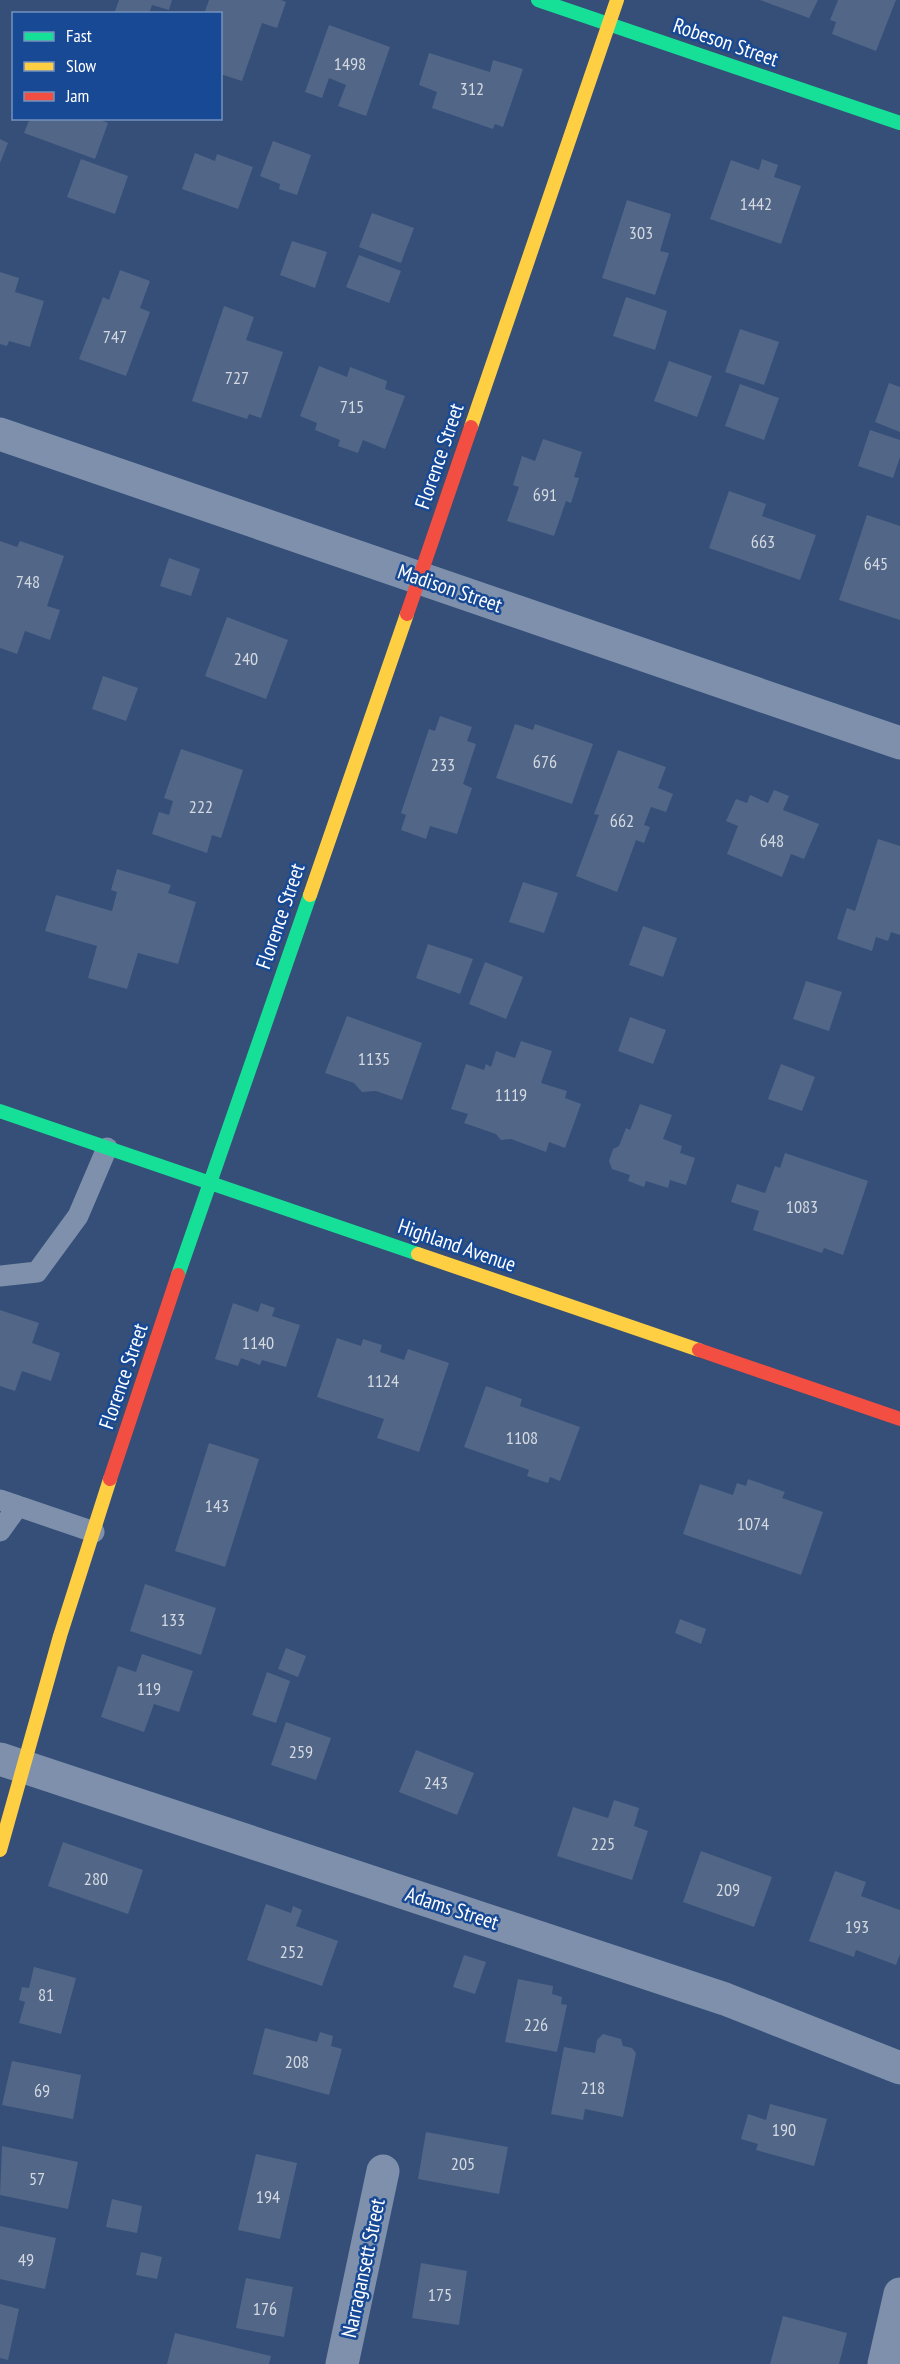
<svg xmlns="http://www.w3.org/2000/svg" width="900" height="2364" font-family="'PT Sans Narrow',sans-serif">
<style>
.building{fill:#526787}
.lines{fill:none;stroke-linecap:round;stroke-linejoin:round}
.lane{stroke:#7e90ab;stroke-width:21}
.street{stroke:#7e90ab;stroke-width:33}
.fast{stroke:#16e098;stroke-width:14}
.slow{stroke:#ffcf43;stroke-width:14}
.jam{stroke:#f24e42;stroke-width:14}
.labels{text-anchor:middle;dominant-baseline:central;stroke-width:5;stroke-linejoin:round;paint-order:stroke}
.number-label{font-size:18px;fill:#d4d9e1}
.street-label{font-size:21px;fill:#fff;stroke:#184995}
</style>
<rect width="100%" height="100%" fill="#354f78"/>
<path class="building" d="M119 0H172L169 10 152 5 149 14H114Z
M209 0H281L286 2 277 28 262 23 242 81 220 74V14H204Z
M760 0H818L809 18Z
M838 0H896L876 51 832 34 836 22 830 20Z
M329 25 390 47 366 116 338 106 346 85 329 78 322 98 305 92Z
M429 53 490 72 493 60 523 69 503 127 495 124 493 129 432 108 437 92 419 85Z
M30 118H96L108 123 95 159 24 133Z
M0 139 8 143 0 163Z
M273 141 311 155 297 195 279 189 280 184 260 176Z
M195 153 215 161 217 154 253 167 238 209 182 189Z
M81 159 128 176 115 214 67 197Z
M762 159 778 165 774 177 801 186 781 244 710 219 731 160 759 170Z
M627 200 671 214 660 251 669 253 655 295 602 278Z
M372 213 414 228 401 263 359 247Z
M292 241 327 252 315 288 280 275Z
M359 255 401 271 389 303 346 287Z
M120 270 150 281 140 308 150 312 126 376 79 359 103 297 109 300Z
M0 272 19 278 15 292 44 301 30 347 9 341 7 346 0 344Z
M626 297 667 311 655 350 613 336Z
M224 306 254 317 246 340 283 352 261 418 249 414 247 419 192 401Z
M740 329 779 342 764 385 725 372Z
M669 361 712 376 697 417 654 401Z
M319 366 347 377 350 367 387 381 385 389 405 396 385 449 363 440 358 453 338 446 340 440 315 430 317 423 300 416Z
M889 383 900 387V432L875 422Z
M740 384 779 398 764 440 725 426Z
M870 430 900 440V457L893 478 858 466Z
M543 439 582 452 574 477 579 478 571 503 566 501 554 536 507 521 519 487 513 485 522 456 535 461Z
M729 491 766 504 762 516 816 535 800 580 709 548Z
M867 515 900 526V620L839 600Z
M0 541 17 547 20 541 64 556 47 606 60 610 50 640 25 631 17 654 0 648Z
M169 558 200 569 191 596 160 586Z
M227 617 288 640 266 699 205 676Z
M103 676 138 688 126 721 92 709Z
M440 716 472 727 467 741 476 744 463 784 472 788 457 834 430 826 426 839 401 830 406 815 401 813 429 729 435 731Z
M515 724 533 730 535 724 593 744 572 804 496 778Z
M181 749 243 770 221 838 212 835 207 853 152 834 159 812 169 815 173 801 164 798Z
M618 750 666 767 658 788 673 794 666 812 651 807 644 825 650 827 644 843 636 840 617 892 576 876 599 815 594 814Z
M774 790 789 796 783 810 819 824 804 859 791 854 782 877 727 854 738 826 726 821 736 799 747 803 750 795 768 803Z
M878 839 900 846V935L891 932 888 941 876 937 872 951 837 939 847 908 855 911Z
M117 869 171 885 168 893 196 902 178 964 138 953 127 989 88 978 97 946 45 931 56 895 112 911 117 892 111 890Z
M523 882 558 893 544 933 509 922Z
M643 926 677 938 663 977 629 965Z
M428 944 473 959 460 994 416 978Z
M485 962 523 977 506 1019 469 1004Z
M806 981 842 992 829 1031 793 1019Z
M347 1016 422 1043 402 1100 376 1091 362 1092 354 1083 325 1073Z
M630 1017 666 1030 653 1064 618 1051Z
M521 1041 552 1051 541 1083 567 1091 565 1098 581 1104 565 1148 549 1142 546 1152 511 1139 501 1140 496 1134 464 1123 468 1114 451 1109 466 1064 484 1070 486 1064 491 1067 496 1051 515 1058Z
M781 1064 815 1077 802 1111 768 1099Z
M640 1104 672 1115 663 1139 682 1146 680 1153 695 1158 686 1185 670 1180 668 1188 646 1181 644 1187 628 1181 630 1175 612 1169 609 1161 613 1149 619 1146 626 1128 630 1130Z
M785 1153 868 1181 843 1255 824 1248 822 1253 753 1230 759 1211 731 1202 737 1184 765 1193 775 1166 780 1168Z
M233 1303 258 1312 261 1303 275 1308 272 1316 300 1325 286 1367 262 1360 260 1365 241 1358 238 1366 215 1359Z
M0 1310 39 1323 32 1343 60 1353 51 1381 22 1371 15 1391 0 1386Z
M337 1338 361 1346 363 1339 382 1345 380 1352 404 1360 408 1349 449 1363 419 1452 377 1438 384 1419 317 1397Z
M486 1386 522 1399 520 1406 580 1427 560 1481 550 1477 548 1483 527 1476 529 1470 464 1447Z
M209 1443 259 1459 225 1567 175 1551Z
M748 1479 785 1492 782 1498 823 1512 801 1575 683 1534 700 1484 733 1495 737 1483 746 1486Z
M145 1584 216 1608 201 1655 130 1631Z
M680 1619 706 1629 701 1644 675 1633Z
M286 1648 306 1656 298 1677 278 1669Z
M142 1654 193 1671 179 1712 154 1704 144 1732 101 1717 118 1666 136 1672Z
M267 1672 290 1681 276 1723 252 1715Z
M286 1722 331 1738 316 1780 271 1765Z
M416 1750 474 1773 457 1815 399 1792Z
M614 1800 639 1808 634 1826 648 1831 632 1880 557 1856 573 1807 608 1818Z
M63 1842 143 1870 128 1914 48 1886Z
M701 1851 772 1877 754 1927 683 1902Z
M835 1871 866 1882 861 1896 900 1910V1954L896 1965 856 1950 854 1957 809 1941Z
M266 1904 291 1913 293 1906 302 1910 296 1926 338 1941 322 1986 247 1960Z
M464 1955 486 1962 475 1994 453 1987Z
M34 1967 76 1978 61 2034 19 2023 25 2002 19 2000 22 1987 29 1988Z
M518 1979 553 1986 552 1994 562 1997 561 2004 567 2005 557 2052 505 2042Z
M265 2028 317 2042 320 2032 333 2036 331 2046 342 2049 329 2095 253 2074Z
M603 2034 621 2039 623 2046 632 2048 636 2053 623 2117 585 2109 583 2120 551 2114 564 2047 595 2053 597 2040Z
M12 2061 81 2075 73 2119 2 2105Z
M770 2104 827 2119 814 2166 756 2150 758 2144 741 2139 748 2114 766 2120Z
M426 2132 508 2147 499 2194 418 2179Z
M2 2146 78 2162 68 2209 0 2195Z
M256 2154 297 2163 280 2239 238 2230Z
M112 2199 142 2206 137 2233 106 2227Z
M0 2226 56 2238 45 2289 0 2279Z
M141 2252 162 2257 157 2279 136 2275Z
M421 2263 467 2271 459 2325 412 2318Z
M246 2278 293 2287 284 2337 236 2328Z
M0 2304 19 2309 8 2360 0 2358Z
M783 2316 847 2333 839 2364H770Z
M175 2333 271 2356 269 2364H167Z"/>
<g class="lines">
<path class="lane" d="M0 1276 37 1272 78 1216 107 1148
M0 1500 94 1532
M0 1531 18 1506"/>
<path class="street" d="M0 434 900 743
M0 1759 725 1999 900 2068
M342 2364 383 2171
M884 2364 900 2294"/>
<path class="fast" d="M538 0 900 123
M0 1111 418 1254
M178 1275 310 895"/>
<path class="slow" d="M471 427 617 0
M310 895 407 614
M418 1254 699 1350
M0 1850 60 1636 110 1479"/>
<path class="jam" d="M407 614 471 427
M699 1350 900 1419
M110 1479 178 1275"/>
</g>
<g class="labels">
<g class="number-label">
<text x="350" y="63">1498</text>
<text x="472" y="88">312</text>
<text x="756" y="203">1442</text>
<text x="641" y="232">303</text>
<text x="115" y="336">747</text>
<text x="237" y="377">727</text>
<text x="352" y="406">715</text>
<text x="545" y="494">691</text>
<text x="763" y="541">663</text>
<text x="876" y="563">645</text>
<text x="28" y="581">748</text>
<text x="246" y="658">240</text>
<text x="545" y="761">676</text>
<text x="443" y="764">233</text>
<text x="201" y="806">222</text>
<text x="622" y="820">662</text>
<text x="772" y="840">648</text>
<text x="374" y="1058">1135</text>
<text x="511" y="1094">1119</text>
<text x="802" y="1206">1083</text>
<text x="258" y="1342">1140</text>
<text x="383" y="1380">1124</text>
<text x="522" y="1437">1108</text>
<text x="217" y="1505">143</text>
<text x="753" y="1523">1074</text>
<text x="173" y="1619">133</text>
<text x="149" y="1688">119</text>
<text x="301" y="1751">259</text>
<text x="436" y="1782">243</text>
<text x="603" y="1843">225</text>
<text x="96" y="1878">280</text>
<text x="728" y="1889">209</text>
<text x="857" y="1926">193</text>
<text x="292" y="1951">252</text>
<text x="46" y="1994">81</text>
<text x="536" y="2024">226</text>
<text x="297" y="2061">208</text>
<text x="593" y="2087">218</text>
<text x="42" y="2090">69</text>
<text x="784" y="2129">190</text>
<text x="463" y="2163">205</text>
<text x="37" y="2178">57</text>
<text x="268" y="2196">194</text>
<text x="26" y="2259">49</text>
<text x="440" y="2294">175</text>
<text x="265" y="2308">176</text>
</g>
<g class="street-label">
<text transform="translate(726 42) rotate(19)">Robeson Street</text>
<text transform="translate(439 456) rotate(-71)">Florence Street</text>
<text transform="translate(450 588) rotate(19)">Madison Street</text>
<text transform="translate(280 916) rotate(-71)">Florence Street</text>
<text transform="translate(457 1245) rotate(19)">Highland Avenue</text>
<text transform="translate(123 1376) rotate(-71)">Florence Street</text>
<text transform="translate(452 1908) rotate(18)">Adams Street</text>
<text transform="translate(363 2268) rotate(-78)">Narragansett Street</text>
</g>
</g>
<rect x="12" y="12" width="210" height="108" fill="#184995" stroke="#7492bf" stroke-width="1.5"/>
<rect x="24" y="32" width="30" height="9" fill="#16e098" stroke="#7492bf" stroke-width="1.5"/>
<text x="66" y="42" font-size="18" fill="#ffffff">Fast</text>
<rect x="24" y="62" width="30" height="9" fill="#ffcf43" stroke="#7492bf" stroke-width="1.5"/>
<text x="66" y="72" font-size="18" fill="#ffffff">Slow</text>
<rect x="24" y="92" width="30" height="9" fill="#f24e42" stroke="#7492bf" stroke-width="1.5"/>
<text x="66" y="102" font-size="18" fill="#ffffff">Jam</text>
</svg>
